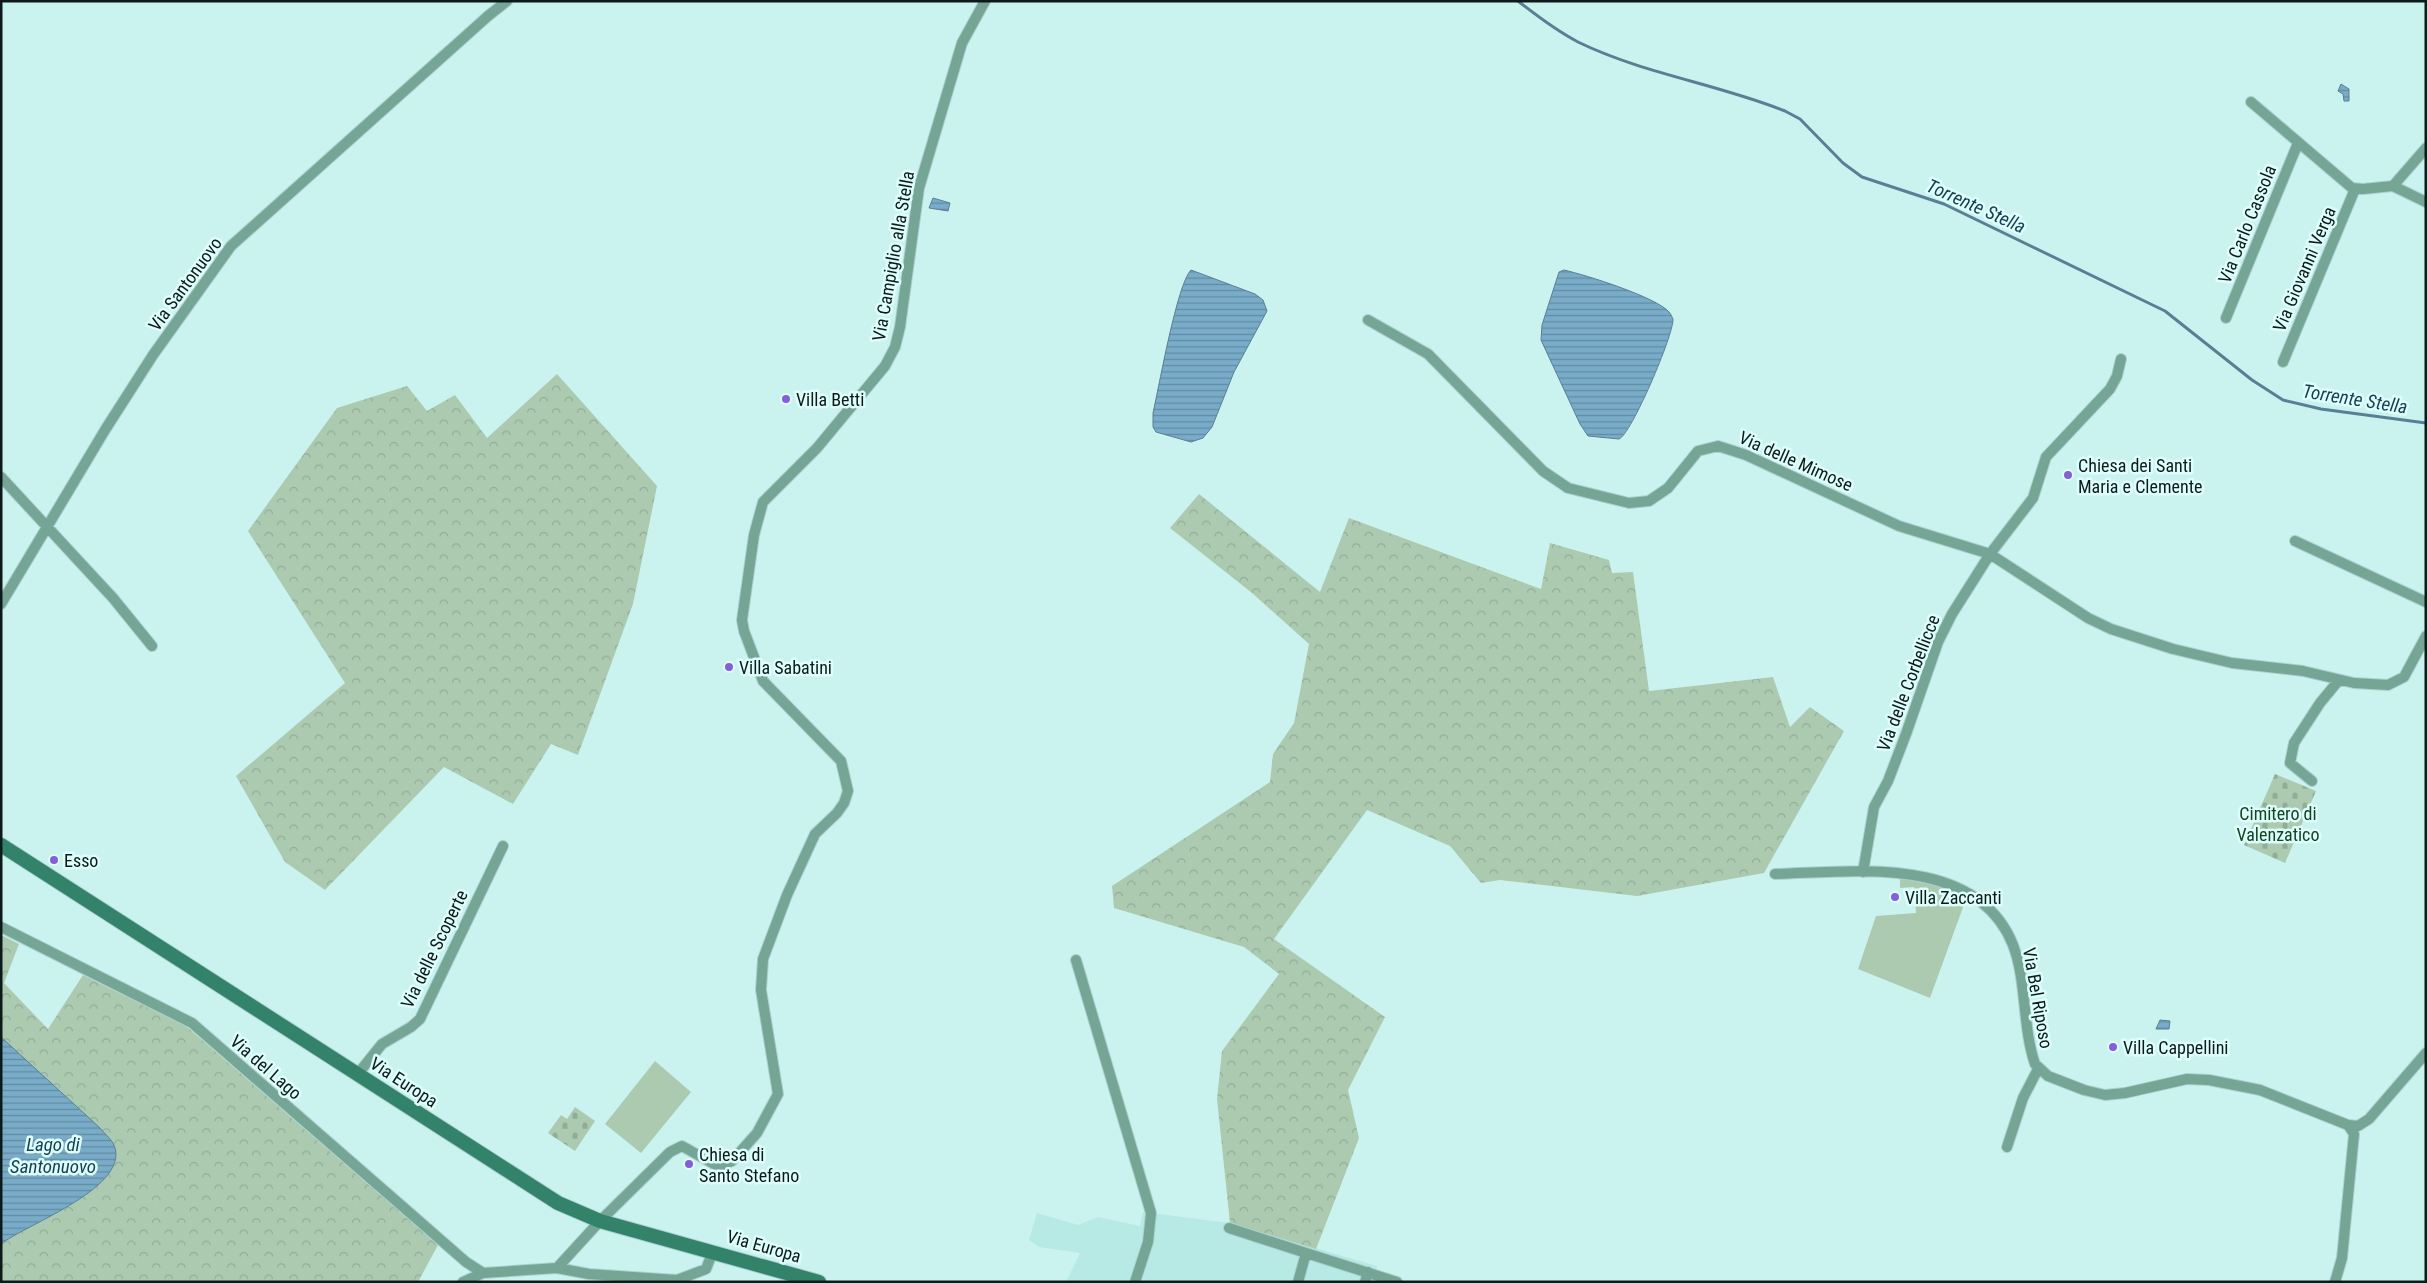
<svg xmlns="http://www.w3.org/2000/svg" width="2427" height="1283" font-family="'Roboto Condensed',sans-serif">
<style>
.built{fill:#b7e9e5}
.green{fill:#abcab0}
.forest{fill:url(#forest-crowns)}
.cemetery{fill:url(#cemetery-stones)}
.water{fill:url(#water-rules);stroke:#588094}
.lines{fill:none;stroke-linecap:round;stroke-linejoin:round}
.stream{stroke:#588094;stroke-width:3}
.minor-casing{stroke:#acd0ce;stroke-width:12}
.secondary-casing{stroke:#acd0ce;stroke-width:16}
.minor{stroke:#75a594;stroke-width:10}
.secondary{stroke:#33836b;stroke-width:14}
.poi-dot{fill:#855fda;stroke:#defefc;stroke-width:2}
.labels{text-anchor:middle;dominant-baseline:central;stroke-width:5;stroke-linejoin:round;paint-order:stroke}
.street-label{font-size:18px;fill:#0c1b1a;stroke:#defefc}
.poi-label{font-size:18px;fill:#0c1b1a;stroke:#defefc;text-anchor:start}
.park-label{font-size:18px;fill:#134421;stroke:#defefc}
.water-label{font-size:19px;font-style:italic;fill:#133e53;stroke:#defefc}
</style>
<defs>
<pattern id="forest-crowns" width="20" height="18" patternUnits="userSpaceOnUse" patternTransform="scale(1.25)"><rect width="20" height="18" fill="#abcab0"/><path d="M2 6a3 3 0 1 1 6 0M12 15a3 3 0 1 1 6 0" fill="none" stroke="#92ad97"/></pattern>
<pattern id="cemetery-stones" width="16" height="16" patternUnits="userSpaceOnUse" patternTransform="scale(1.25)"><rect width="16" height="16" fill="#abcab0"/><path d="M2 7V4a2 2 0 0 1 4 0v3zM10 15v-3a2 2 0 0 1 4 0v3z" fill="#92ad97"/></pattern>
<pattern id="water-rules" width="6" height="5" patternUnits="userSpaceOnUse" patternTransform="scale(1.25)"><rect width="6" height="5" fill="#79acc8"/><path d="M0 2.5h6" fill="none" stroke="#628ba2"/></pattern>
</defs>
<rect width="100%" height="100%" fill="#caf3f0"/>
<path class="built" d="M1143 1212 1230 1223 1377 1266 1374 1282H1066L1080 1253 1039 1247 1029 1240 1037 1213 1078 1225 1098 1217 1140 1226Z"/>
<path class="green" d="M1900 878 1934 881 1966 899 1930 998 1858 969 1876 916 1916 913 1914 887 1900 888Z
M655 1061 691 1092 641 1153 605 1124Z"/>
<path class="forest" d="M557 374 657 486 633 604 578 755 551 744 513 804 444 767 325 890 285 862 236 776 345 683 248 531 337 408 407 386 427 411 455 395 487 438Z
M1199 494 1320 592 1349 518 1541 589 1550 543 1609 560 1612 573 1633 572 1649 691 1773 677 1790 727 1810 707 1844 731 1764 873 1637 896 1500 880 1481 883 1450 846 1367 810 1274 939 1385 1017 1348 1090 1359 1138 1316 1249 1230 1223 1217 1099 1222 1051 1279 974 1244 947 1114 908 1112 886 1270 782 1273 754 1294 723 1309 644 1252 593 1170 528Z
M1 935 19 944 4 983 48 1029 83 975 186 1026 438 1245 418 1282H1Z"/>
<path class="cemetery" d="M2275 774 2316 791 2285 863 2244 845Z
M575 1107 595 1121 575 1151 548 1133 561 1115 567 1119Z"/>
<path class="water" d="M2341 84 2349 89V101H2344L2343 94 2338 91Z
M933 198 950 203 948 211 929 208Z
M1191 270 1255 294 1263 300 1267 311 1234 372 1212 427 1203 438 1191 442 1156 432 1153 427V413C1159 387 1177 284 1191 270Z
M1564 270C1586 275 1656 297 1669 312 1671 314 1672 317 1673 319 1674 334 1631 435 1619 439L1588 436 1580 424 1541 340 1542 325 1559 272Z
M2160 1020 2170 1021 2169 1029H2156Z
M1 1037 100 1128C104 1133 110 1138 113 1143 135 1186 26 1224 1 1244Z"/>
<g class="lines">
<path class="stream" d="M1518 1C1537 16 1557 31 1578 42 1644 74 1718 84 1785 111L1800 119 1843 163 1862 177 1944 204 2165 311 2252 380 2283 400 2321 409 2426 423"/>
<defs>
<path id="minor" d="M2251 102 2352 188 2363 189 2393 186 2426 202
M2393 186 2426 148
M2226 318 2298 143
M1368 320 1428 354 1543 471 1568 488 1629 503 1649 501 1668 488 1698 451 1718 446 1746 455 1899 526 1990 554 2033 498 2046 457 2110 389 2117 376 2121 359
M2283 362 2355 189
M1 477 113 598 152 646
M2295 541 2426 602
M1 604 105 430 153 355 231 246 488 16 507 1
M2312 781 2290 763 2294 743 2320 703 2339 680
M1863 872 1874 807 1888 781 1906 734 1938 642 1952 614 1990 554 2088 618 2111 629 2173 649 2232 663 2303 671 2354 683 2388 685 2404 677 2426 636
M1775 874C1853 872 1977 854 2013 945 2027 982 2022 1026 2035 1064L2048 1076 2084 1090 2105 1095 2125 1093 2187 1079 2209 1080 2260 1090 2348 1125 2358 1126 2369 1119 2426 1053
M1 927 192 1023 418 1220 466 1262 483 1273
M1076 960 1151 1213 1148 1242 1135 1282
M357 1075 382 1044 411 1027 420 1019 503 846
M2007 1147 2023 1098 2038 1069
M1229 1228 1306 1253
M557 1268 600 1221 670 1152 682 1146 714 1164 722 1165 732 1161 757 1133 778 1094 761 990 763 959 787 895 815 834 837 813 844 803 848 791 841 761 763 681 744 631 742 620 754 535 763 502 817 448 885 366 895 347 900 327 919 188 962 43 985 1
M463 1282 483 1273 557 1268 589 1274 677 1280 706 1269 713 1251
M1298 1282 1306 1253 1397 1282
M1365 1282 1368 1272
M2335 1282 2342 1258 2354 1134 2348 1125"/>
<path id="secondary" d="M1 845 558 1203 600 1221 819 1282"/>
</defs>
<use href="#minor" class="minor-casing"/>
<use href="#secondary" class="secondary-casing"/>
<use href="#minor" class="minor"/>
<use href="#secondary" class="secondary"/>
</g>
<g class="poi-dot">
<circle cx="786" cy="399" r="5"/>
<circle cx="2068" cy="475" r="5"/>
<circle cx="729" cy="667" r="5"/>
<circle cx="54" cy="860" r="5"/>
<circle cx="1895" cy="897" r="5"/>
<circle cx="2113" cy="1047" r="5"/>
<circle cx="689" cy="1164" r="5"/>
</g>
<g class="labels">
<g class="street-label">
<text transform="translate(2247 224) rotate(-68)">Via Carlo Cassola</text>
<text transform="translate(893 256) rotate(-80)">Via Campiglio alla Stella</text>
<text transform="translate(2304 269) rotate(-67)">Via Giovanni Verga</text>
<text transform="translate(185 284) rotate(-54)">Via Santonuovo</text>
<text transform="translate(1796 461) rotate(24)">Via delle Mimose</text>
<text transform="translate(1908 683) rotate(-69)">Via delle Corbellicce</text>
<text transform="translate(434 949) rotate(-64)">Via delle Scoperte</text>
<text transform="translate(2038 998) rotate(80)">Via Bel Riposo</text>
<text transform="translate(266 1067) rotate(41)">Via del Lago</text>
<text transform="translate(404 1082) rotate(33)">Via Europa</text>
<text transform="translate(764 1246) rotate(16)">Via Europa</text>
</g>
<g class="poi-label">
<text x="796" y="399">Villa Betti</text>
<text x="2078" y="465">Chiesa dei Santi<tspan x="2078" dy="21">Maria e Clemente</tspan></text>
<text x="739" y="667">Villa Sabatini</text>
<text x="64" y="860">Esso</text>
<text x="1905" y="897">Villa Zaccanti</text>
<text x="2123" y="1047">Villa Cappellini</text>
<text x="699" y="1154">Chiesa di<tspan x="699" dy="21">Santo Stefano</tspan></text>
</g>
<g class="park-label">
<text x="2278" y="813">Cimitero di<tspan x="2278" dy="21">Valenzatico</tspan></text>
</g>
<g class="water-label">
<text transform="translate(1976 206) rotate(24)">Torrente Stella</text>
<text transform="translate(2355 399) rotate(9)">Torrente Stella</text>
<text x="53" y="1144">Lago di<tspan x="53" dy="22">Santonuovo</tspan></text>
</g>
</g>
<rect width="2427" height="1283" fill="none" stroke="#0c1b1a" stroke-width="5"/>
</svg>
